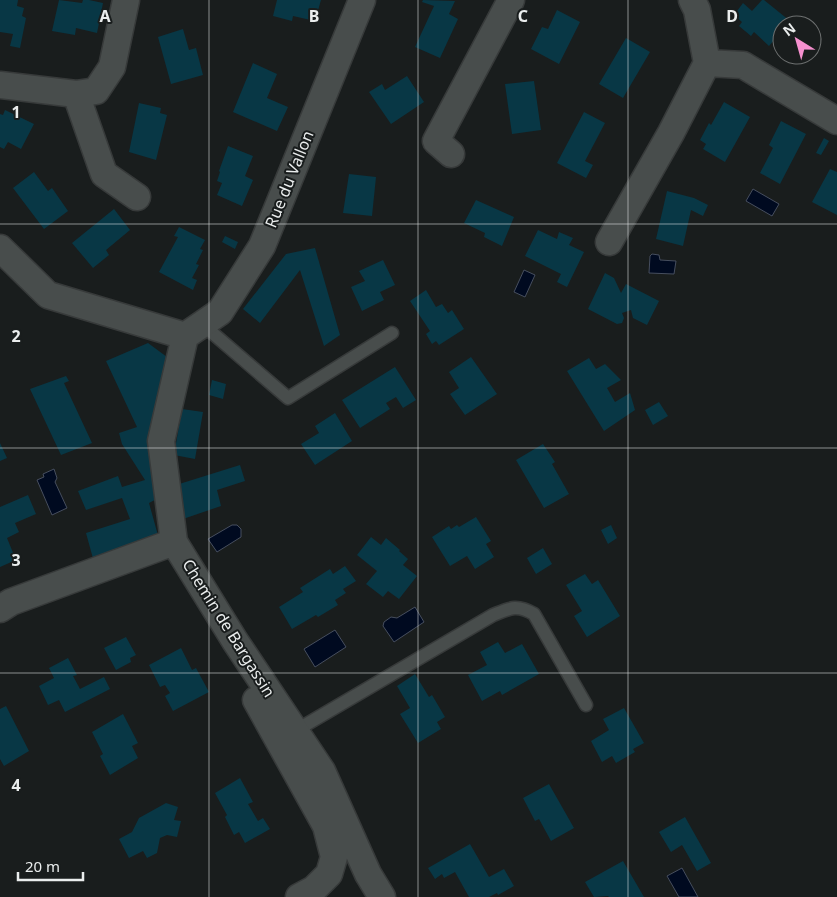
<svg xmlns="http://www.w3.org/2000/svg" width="837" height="897" font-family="'Noto Sans',sans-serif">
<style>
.water{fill:#000a20;stroke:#464e5e}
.building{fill:#083745}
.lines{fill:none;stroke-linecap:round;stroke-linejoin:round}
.lane-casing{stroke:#373a3a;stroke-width:15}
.street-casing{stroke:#373a3a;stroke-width:29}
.lane{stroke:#484d4c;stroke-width:12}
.street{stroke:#484d4c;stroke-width:26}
.grid{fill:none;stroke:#eaeded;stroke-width:1;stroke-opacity:0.55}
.labels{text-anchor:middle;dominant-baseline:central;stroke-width:4;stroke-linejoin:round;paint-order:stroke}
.street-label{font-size:16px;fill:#eaeded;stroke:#191d1d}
.grid-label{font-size:16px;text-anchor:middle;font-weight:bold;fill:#eaeded;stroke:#191d1d;stroke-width:4;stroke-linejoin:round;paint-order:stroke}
</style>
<rect width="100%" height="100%" fill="#191d1d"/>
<path class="water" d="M753 189 779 204 772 216 746 201Z
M652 254 659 255 660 260 676 261 674 274 649 273 650 256Z
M524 270 535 275 525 297 514 292Z
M54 469 57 478 55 482 67 508 52 515 37 480 44 477 43 474Z
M232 525H237L241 529V537L217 552 208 539Z
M415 607 424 622 394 642 383 626 384 622 391 617 397 618Z
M335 630 346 647 315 667 304 649Z
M682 868 698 897H679L667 876Z"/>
<path class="building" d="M0 0H18L17 6 24 8 22 16 26 18 20 48 10 46 13 34 0 32Z
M59 0 82 3 83 0H89L103 3 97 33 76 28 75 35 52 31Z
M277 0H321L315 21 293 16 292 21 273 16Z
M423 0 455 1 449 14 458 19 440 58 415 47 434 6 422 2Z
M762 0H764L790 21 787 25H782V31L769 46 754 32 751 36 739 26 742 22 734 15 743 3 752 11Z
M557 10 580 22 559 64 531 49 542 27 548 29Z
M183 29 189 50 196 48 203 75 171 84 158 37Z
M626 38 650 52 623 98 599 84Z
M253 63 277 74 267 98 288 107 277 131 233 112Z
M407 76 424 102 391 124 369 92 382 84 385 90Z
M534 81 541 130 512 134 505 84Z
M724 102 750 117 725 162 703 149 706 144 700 140 709 123 711 125Z
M139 103 161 108 160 113 167 115 156 160 129 152Z
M5 110 34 124 21 149 8 142 4 149 0 147V114L3 115Z
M584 112 605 123 585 161 593 165 586 178 557 163Z
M781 121 806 134 780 184 760 173 773 148 769 145Z
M824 138 829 141 821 155 816 153Z
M228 146 253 156 245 176 253 180 242 206 217 195 222 183 217 181 220 172 219 171Z
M830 169 837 172V215L812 202Z
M34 172 48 191 52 188 68 211 44 229 13 188Z
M349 174 376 177 372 216 343 213Z
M667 191 694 198 708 205 703 216 691 210 683 246 656 239Z
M476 200 514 217 502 246 484 237 485 233 464 223Z
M114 209 130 230 106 250 109 255 93 268 72 243Z
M179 227 205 240 200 249 203 250 196 264 199 265 192 278 197 280 193 290 159 272 178 237 174 236Z
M538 230 557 239 559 232 573 238 569 245 584 252 567 287 557 282 561 274 525 256Z
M225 236 238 242 235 249 222 242Z
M315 248 340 335 324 346 300 270 260 323 243 309 286 254Z
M383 260 395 285 380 292 384 300 362 311 351 287 365 281 359 271Z
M605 273 614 278 621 293 626 284 659 301 647 325 633 318 631 310 622 313 624 318 622 323 617 324 588 309Z
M426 290 436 307 442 304 448 313 452 310 464 329 439 345 436 341 432 344 426 334 430 331 410 301Z
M148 343 167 357 156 423 151 424 166 494 149 503 159 539 94 562 86 533 130 519 122 498 86 510 78 491 118 476 122 487 145 480 122 444 119 433 137 427 106 361Z
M471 357 497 394 465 415 450 394 459 388 449 372Z
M589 358 596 369 605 364 621 380 607 388 615 402 630 393 635 410 604 431 567 371Z
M395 367 416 400 403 408 396 397 386 403 390 409 360 428 342 400Z
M66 376 69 381 64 383 92 443 61 455 30 389Z
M212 380 226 384 223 399 209 395Z
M659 402 668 416 653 425 645 410Z
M182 409 203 412 195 459 174 455Z
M335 413 352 441 315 465 301 444 319 433 315 426Z
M0 443 7 458 0 461Z
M543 444 555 462 552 464 569 494 544 508 516 460Z
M240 465 245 481 217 490 221 506 183 519 176 485Z
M28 495 36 514 15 523 19 532 7 538 16 560 0 567V507Z
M476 517 491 541 486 544 494 557 475 569 467 556 450 566 432 537 449 526 451 529 457 525 459 527Z
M611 525 617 538 608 544 601 530Z
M371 537 381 545 386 538 400 550 399 551 408 559 403 565 417 576 399 599 388 591 383 597 366 584 377 571 357 555Z
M543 548 552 564 536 574 527 558Z
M345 566 356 581 343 589 346 593 335 600 338 605 318 617 316 615 292 629 279 607 303 592 300 588 330 569 333 574Z
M585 574 592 584 598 580 620 616 587 637 574 616 582 611 566 585Z
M126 637 136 655 130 658 131 662 116 670 104 648Z
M498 642 505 653 522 644 539 674 502 695 500 691 482 701 468 675 487 665 480 652Z
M181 648 192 670 196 668 209 692 173 711 165 696 170 693 165 685 160 687 149 665Z
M68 658 77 675 73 676 80 689 104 677 110 689 65 712 59 700 48 705 39 686 54 678 49 668Z
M415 674 429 697 432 695 445 717 437 722 441 729 418 743 400 714 410 708 397 686Z
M6 706 29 751 4 766 0 759V709Z
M624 708 644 743 633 749 635 752 616 763 612 756 602 762 591 741 609 730 603 719Z
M123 714 138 743 132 746 138 758 110 775 100 756 103 754 92 732Z
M240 778 253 802 248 804 258 821 263 818 270 829 245 843 239 832 234 835 225 817 227 815 215 793Z
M549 784 574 828 551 841 539 819 535 821 523 798Z
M166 803 178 807 174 820 181 821 177 837 167 835 160 838 157 853 147 858 143 851 129 858 119 839 132 832 139 818Z
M685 817 711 863 697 871 682 845 671 852 659 832Z
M470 844 489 877 504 869 514 886 498 895 497 893 489 897H469L455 872 444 878 442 874 435 879 428 868Z
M623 861 644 897H609L608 896 594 897 585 882Z"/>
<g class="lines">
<defs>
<path id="lane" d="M202 324 288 398 392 333
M295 731 493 615C510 608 517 604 534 614L586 705"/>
<path id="street" d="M707 63 743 65 837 121
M0 85 76 94 96 91 112 67 126 0
M76 94 104 174 137 197
M451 154 436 141 511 0
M609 242 671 133 707 63 697 10 692 0
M0 248 48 295 185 336
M185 336 161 441 174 542 235 641 322 771 368 874 382 897
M185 336 220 312 262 246 362 0
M0 609 11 602 174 542
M256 700 326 826 334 857 329 874 314 889 299 897"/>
</defs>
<use href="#lane" class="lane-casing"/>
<use href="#street" class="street-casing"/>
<use href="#lane" class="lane"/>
<use href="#street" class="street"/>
</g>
<path class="grid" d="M209 0V897M418 0V897M628 0V897M0 224H837M0 448H837M0 673H837"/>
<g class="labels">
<g class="street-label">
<text transform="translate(289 179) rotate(-68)">Rue du Vallon</text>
<text transform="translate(229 628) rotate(58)">Chemin de Bargassin</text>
</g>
</g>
<g class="grid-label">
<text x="105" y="22">A</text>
<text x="314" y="22">B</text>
<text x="523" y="22">C</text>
<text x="732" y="22">D</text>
<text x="16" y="118">1</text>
<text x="16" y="342">2</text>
<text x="16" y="566">3</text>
<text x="16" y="791">4</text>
</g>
<g transform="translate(797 40) rotate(323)"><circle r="24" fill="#191d1d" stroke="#6d7070"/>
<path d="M0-4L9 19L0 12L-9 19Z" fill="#f690cf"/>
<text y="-8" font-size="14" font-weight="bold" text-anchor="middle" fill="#eaeded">N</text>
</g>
<path d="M18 872v8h65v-8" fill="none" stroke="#eaeded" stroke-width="2.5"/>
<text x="25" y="872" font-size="15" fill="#eaeded" stroke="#191d1d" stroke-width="4" paint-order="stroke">20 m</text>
</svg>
